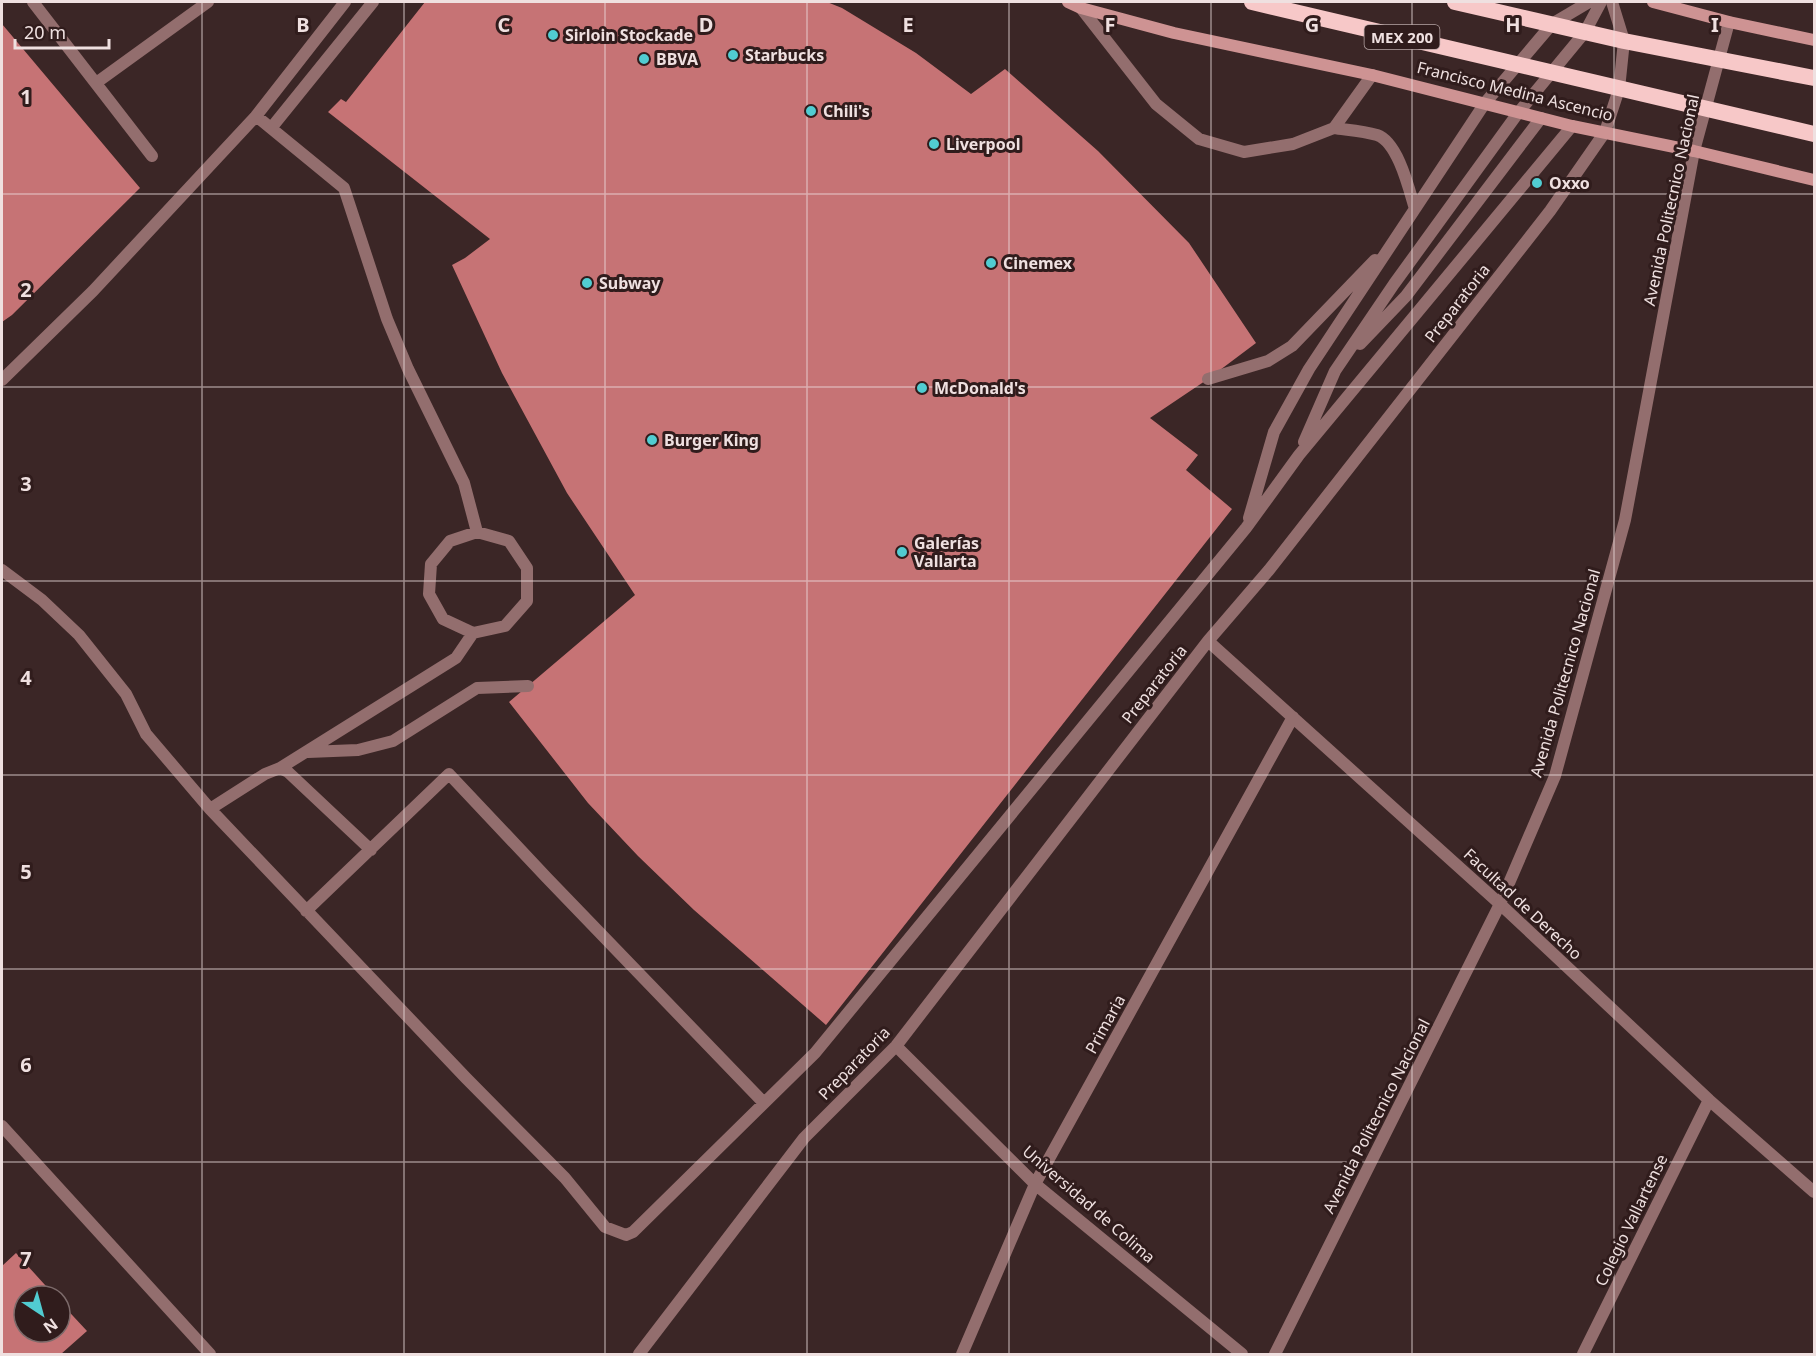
<svg xmlns="http://www.w3.org/2000/svg" width="1816" height="1356" font-family="'Noto Sans',sans-serif">
<style>
.building{fill:#c67375}
.lines{fill:none;stroke-linecap:round;stroke-linejoin:round}
.service{stroke:#936e6e;stroke-width:12}
.minor{stroke:#936e6e;stroke-width:12}
.tertiary{stroke:#936e6e;stroke-width:12}
.secondary{stroke:#ce9393;stroke-width:12}
.trunk{stroke:#f7c8c8;stroke-width:16}
.grid{fill:none;stroke:#efe0e0;stroke-width:1.5;stroke-opacity:0.55}
.poi-dot{fill:#51ccd1;stroke:#301c1c;stroke-width:2}
.labels{text-anchor:middle;dominant-baseline:central;stroke-width:6;stroke-linejoin:round;paint-order:stroke}
.shield{fill:#301c1c;stroke:#b6a5a5;stroke-width:1.5}
.shield-label{font-size:15px;font-weight:bold;fill:#efe0e0}
.poi-label{font-size:16px;font-weight:bold;fill:#efe0e0;stroke:#301c1c;text-anchor:start}
.street-label{font-size:16px;fill:#efe0e0;stroke:#301c1c}
.grid-label{font-size:20px;text-anchor:middle;font-weight:bold;fill:#efe0e0;stroke:#301c1c;stroke-width:6;stroke-linejoin:round;paint-order:stroke}
</style>
<rect width="100%" height="100%" fill="#3b2626"/>
<path class="building" d="M425 2H827L842 8 916 53 971 94 1005 69 1098 151 1189 243 1256 343 1208 379 1150 418 1198 455 1186 470 1232 509 826 1025 694 910 638 856 588 803 509 702 635 595 567 493 502 373 452 265 465 258 490 239 328 112 341 99 346 102Z
M2 24 140 188 12 315 2 322Z
M16 1253 55 1296H24V1332H60V1302L87 1331 61 1354H2V1266Z"/>
<g class="lines">
<path class="service" d="M33 2 152 156
M1081 8 1156 104 1199 139 1244 152 1293 144 1334 128 1372 75
M96 83 208 2
M256 116 345 2
M272 127 373 2
M1334 128C1348 130 1363 131 1377 135 1398 142 1409 189 1415 209
M1360 344 1406 296 1541 118
M1208 379 1268 361 1292 346 1375 260
M2 380 93 291 256 116 344 188 387 319 408 369 464 483 477 532
M1304 442 1335 371 1394 284 1518 113 1585 32 1601 2
M1249 518 1274 432 1309 369 1485 103 1552 24 1589 2
M477 532 509 541 527 568V601L505 626 473 633 443 619 429 594 431 564 450 541Z
M2 570 42 600 79 635 126 694 146 734 210 809 466 1078 565 1178 605 1227 626 1235 633 1232 815 1053 1246 528 1299 455 1572 126
M308 752 358 750 393 741 477 688 528 686
M280 768 456 658 473 633
M210 809 265 774 280 768 288 772 371 850
M306 911 449 774 547 878 764 1103"/>
<path class="minor" d="M1208 641 1500 904 1709 1100 1814 1192
M896 1046 1035 1184 1242 1354
M2 1126 210 1354
M639 1354 804 1138 896 1046 1208 641 1269 570 1550 211 1605 132 1619 89 1624 41 1612 2
M962 1354 1035 1184 1293 717
M1583 1354 1709 1100"/>
<path class="tertiary" d="M1275 1354 1500 904 1555 776 1625 520 1694 151 1729 22"/>
<path class="secondary" d="M1068 2 1081 8 1174 33 1372 75 1572 126 1694 151 1814 180
M1653 2 1729 22 1814 40"/>
<path class="trunk" d="M1252 2 1814 134
M1455 2 1624 41 1814 78"/>
</g>
<path class="grid" d="M202 2V1354M404 2V1354M605 2V1354M807 2V1354M1009 2V1354M1211 2V1354M1412 2V1354M1614 2V1354M2 194H1814M2 387H1814M2 581H1814M2 775H1814M2 969H1814M2 1162H1814"/>
<g class="poi-dot">
<circle cx="553" cy="35" r="6"/>
<circle cx="733" cy="55" r="6"/>
<circle cx="644" cy="59" r="6"/>
<circle cx="811" cy="111" r="6"/>
<circle cx="934" cy="144" r="6"/>
<circle cx="1537" cy="183" r="6"/>
<circle cx="991" cy="263" r="6"/>
<circle cx="587" cy="283" r="6"/>
<circle cx="922" cy="388" r="6"/>
<circle cx="652" cy="440" r="6"/>
<circle cx="902" cy="552" r="6"/>
</g>
<g class="labels">
<rect class="shield" x="1364.5" y="25" width="75" height="24" rx="4.5"/>
<g class="shield-label">
<text x="1402" y="37">MEX 200</text>
</g>
<g class="poi-label">
<text x="565" y="35">Sirloin Stockade</text>
<text x="745" y="55">Starbucks</text>
<text x="656" y="59">BBVA</text>
<text x="823" y="111">Chili's</text>
<text x="946" y="144">Liverpool</text>
<text x="1549" y="183">Oxxo</text>
<text x="1003" y="263">Cinemex</text>
<text x="599" y="283">Subway</text>
<text x="934" y="388">McDonald's</text>
<text x="664" y="440">Burger King</text>
<text x="914" y="543">Galerías<tspan x="914" dy="18">Vallarta</tspan></text>
</g>
<g class="street-label">
<text transform="translate(1515 91) rotate(14)">Francisco Medina Ascencio</text>
<text transform="translate(1671 200) rotate(-78)">Avenida Politecnico Nacional</text>
<text transform="translate(1457 303) rotate(-52)">Preparatoria</text>
<text transform="translate(1565 673) rotate(-74)">Avenida Politecnico Nacional</text>
<text transform="translate(1154 684) rotate(-52)">Preparatoria</text>
<text transform="translate(1523 904) rotate(43)">Facultad de Derecho</text>
<text transform="translate(1105 1024) rotate(-61)">Primaria</text>
<text transform="translate(854 1063) rotate(-46)">Preparatoria</text>
<text transform="translate(1376 1116) rotate(-63)">Avenida Politecnico Nacional</text>
<text transform="translate(1089 1204) rotate(41)">Universidad de Colima</text>
<text transform="translate(1631 1220) rotate(-64)">Colegio Vallartense</text>
</g>
</g>
<g class="grid-label">
<text x="303" y="32">B</text>
<text x="504" y="32">C</text>
<text x="706" y="32">D</text>
<text x="908" y="32">E</text>
<text x="1110" y="32">F</text>
<text x="1312" y="32">G</text>
<text x="1513" y="32">H</text>
<text x="1715" y="32">I</text>
<text x="26" y="104">1</text>
<text x="26" y="297">2</text>
<text x="26" y="491">3</text>
<text x="26" y="685">4</text>
<text x="26" y="879">5</text>
<text x="26" y="1072">6</text>
<text x="26" y="1266">7</text>
</g>
<rect width="1816" height="1356" fill="none" stroke="#efe0e0" stroke-width="6"/>
<g transform="translate(42 1314) rotate(144)"><circle r="28" fill="#301c1c" stroke="#7c6a6a" stroke-width="1.5"/>
<path d="M0-4.5L10 22L0 15L-10 22Z" fill="#51ccd1"/>
<text y="-9" font-size="16" font-weight="bold" text-anchor="middle" fill="#efe0e0">N</text>
</g>
<path d="M15 39v9h94v-9" fill="none" stroke="#efe0e0" stroke-width="3"/>
<text x="24" y="39" font-size="18" fill="#efe0e0" stroke="#301c1c" stroke-width="4.5" paint-order="stroke">20 m</text>
</svg>
